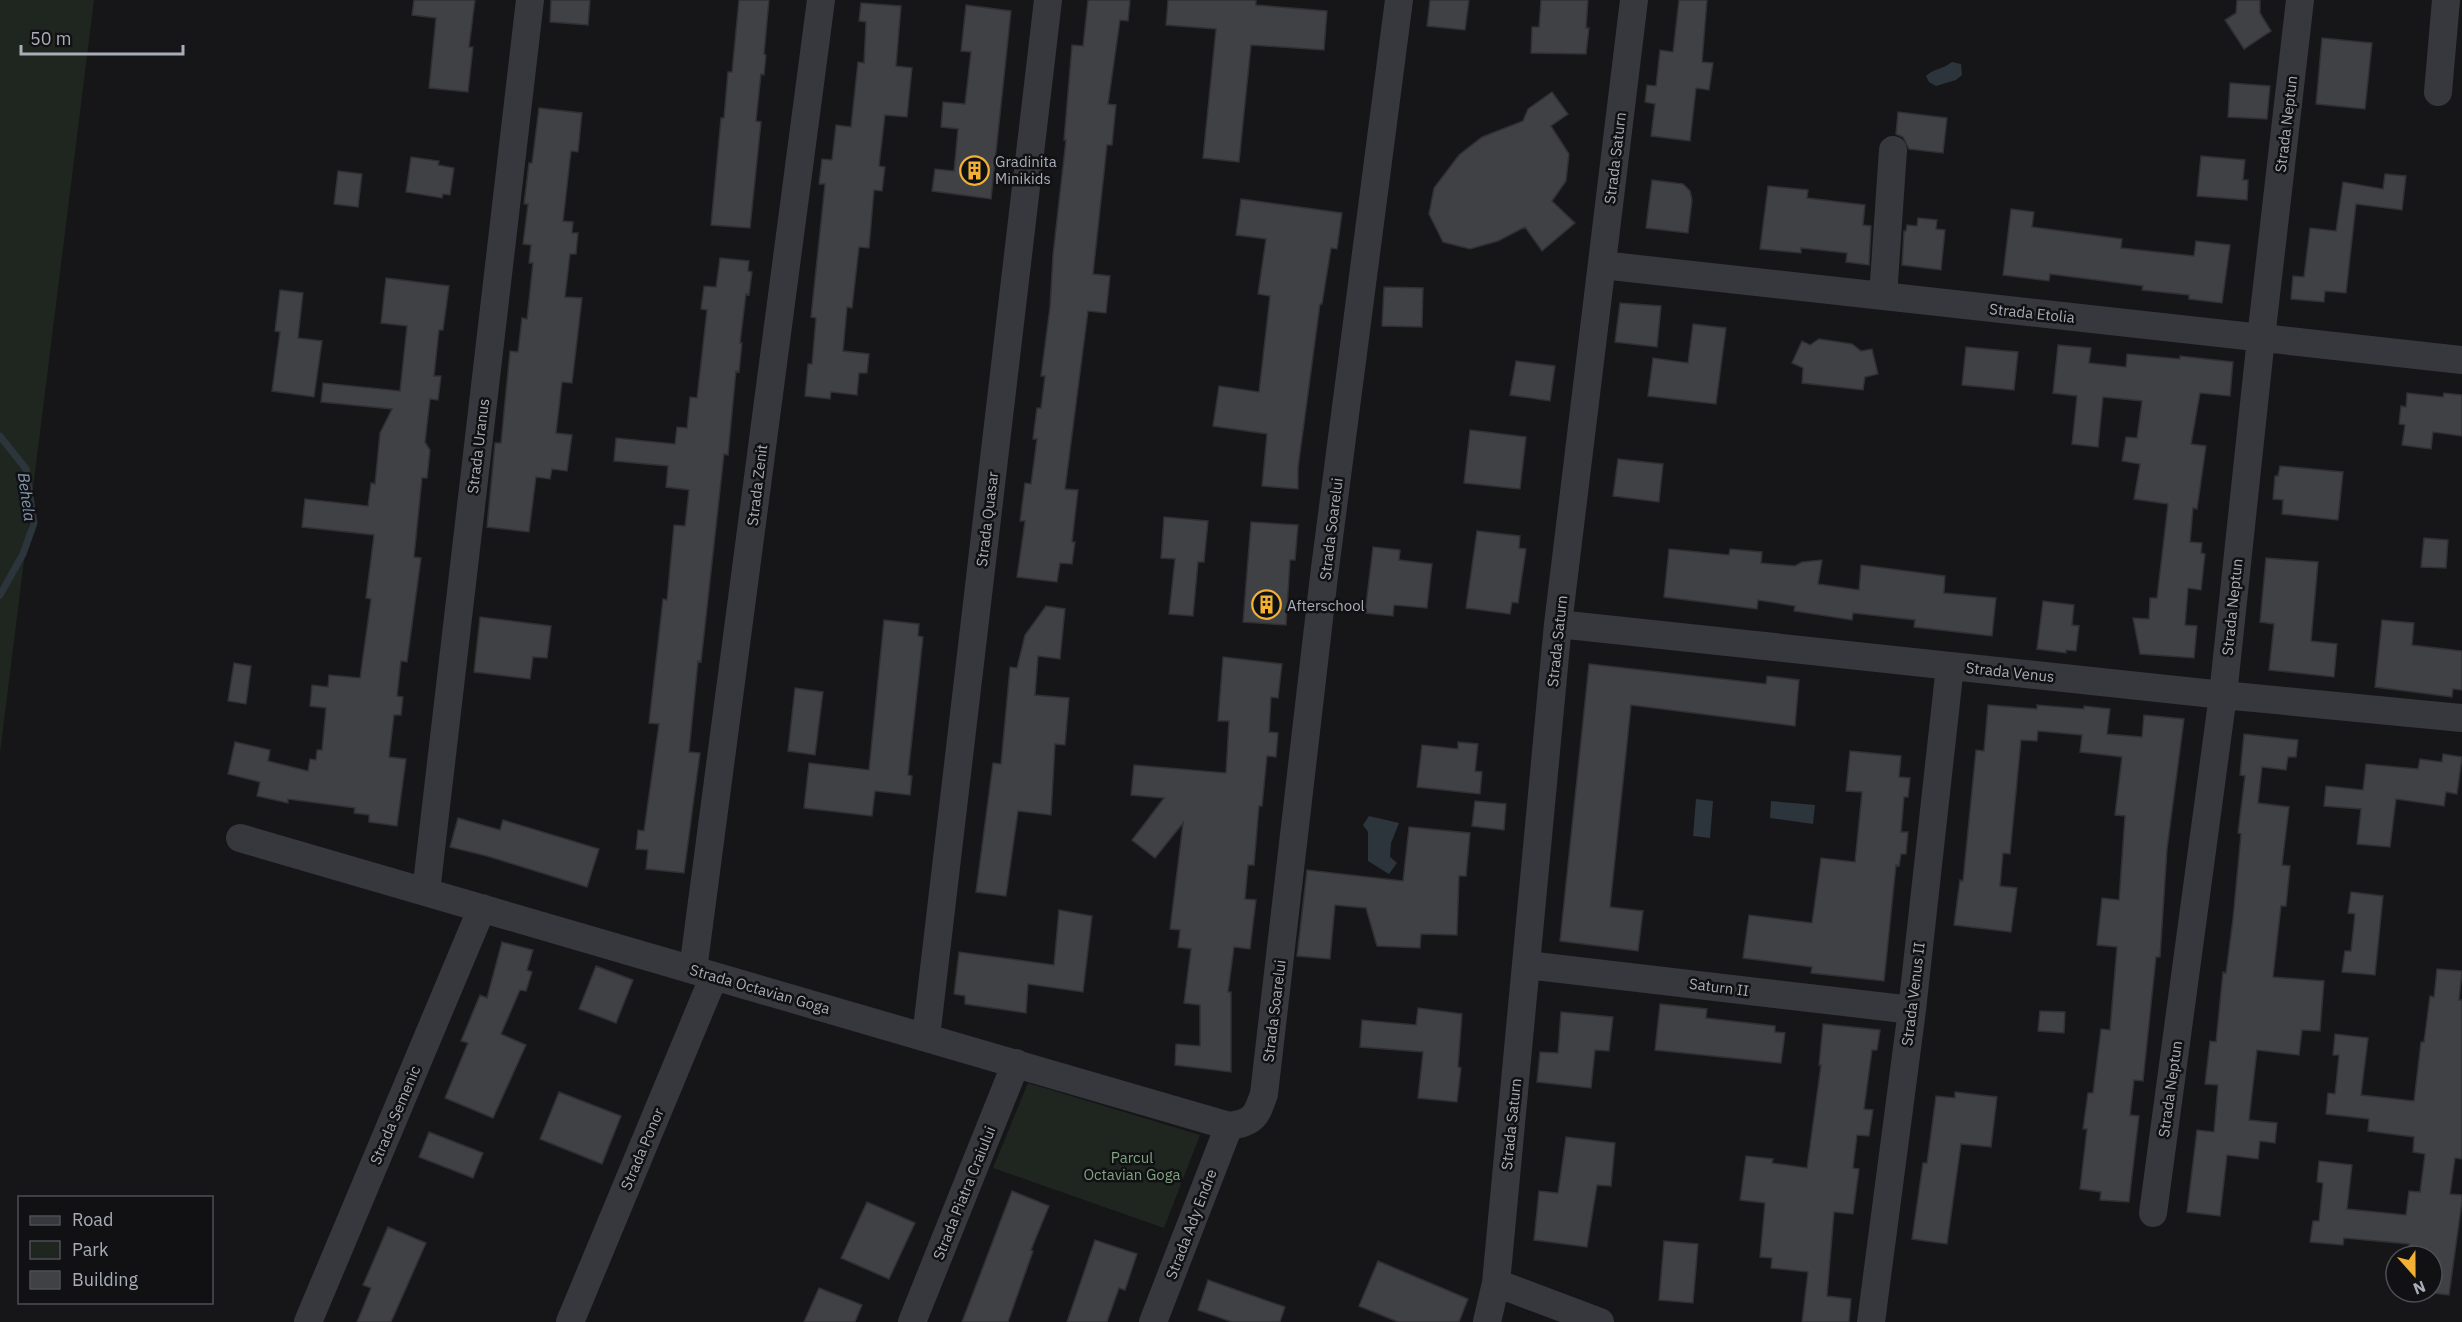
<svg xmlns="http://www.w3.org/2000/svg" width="2462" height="1322" font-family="'IBM Plex Sans',sans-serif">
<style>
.green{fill:#1e261f}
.water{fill:#2c353c}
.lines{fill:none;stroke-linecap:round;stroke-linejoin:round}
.stream{stroke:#2c353c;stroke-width:7}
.building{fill:#404145;stroke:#303034;stroke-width:1.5}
.minor{stroke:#37383d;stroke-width:28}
.labels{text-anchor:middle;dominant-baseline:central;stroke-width:5;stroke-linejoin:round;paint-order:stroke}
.street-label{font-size:15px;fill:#a8adb8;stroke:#111113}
.poi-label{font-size:15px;fill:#a8adb8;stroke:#111113;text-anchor:start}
.park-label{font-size:15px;fill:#7fa381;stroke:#111113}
.water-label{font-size:16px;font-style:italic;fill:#7f9bb3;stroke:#111113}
</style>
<rect width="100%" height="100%" fill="#161618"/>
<path class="green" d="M0 0H94L0 753Z
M1028 1083 1200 1135 1164 1228 993 1168Z"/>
<path class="water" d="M1952 62 1961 64 1962 75 1956 80 1936 86 1929 82 1926 76C1933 69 1943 69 1952 62Z
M1696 799 1713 801 1710 838 1693 836Z
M1771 801 1815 805 1813 824 1770 818Z
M1369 816 1399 823 1391 843 1390 857 1397 863 1389 874 1368 861V832L1363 825Z"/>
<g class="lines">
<path class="stream" d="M0 436 26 469 34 523 23 554 0 595"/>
</g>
<path class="building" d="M414 0H475L469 47H473L468 92 429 88 436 18 412 15Z
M551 0H590L588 25 550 22Z
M739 0H769L764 54 766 55 764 75 761 74 756 121 761 122 750 228 711 225 721 118H724L728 72H732Z
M1088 0H1130L1128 21 1120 20 1108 104 1116 105 1112 145H1107L1093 274 1110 276 1106 313 1088 311 1065 489 1078 490 1072 542H1075L1072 564 1060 563 1057 582 1017 577 1025 521H1020L1025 483 1031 484 1037 439H1033L1035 423 1037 408H1041L1045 376H1041L1050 307 1053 255 1066 140H1064L1072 45 1083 46Z
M1168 0H1256V5L1327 11 1324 50 1251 45 1239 162 1203 158 1216 29 1166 25Z
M1430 0H1469L1465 30 1427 26Z
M1541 0H1588L1586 28H1589L1586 54 1531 53 1532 27H1539Z
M1679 0H1707L1702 62 1713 63 1709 90 1696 88 1690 141 1651 136 1655 104 1645 102 1647 85 1656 86 1660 50 1673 52Z
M2237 0H2260V13L2271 31 2244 49 2225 20 2236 13Z
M861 3 901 6 896 66 912 68 907 117 885 115 879 166 885 167 882 191 874 190 869 248 859 247 852 308 847 307 843 351 869 354 867 373H859L857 395 831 392 830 399 805 396 808 364H812L816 318 811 317 825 184H819L822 159 832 160 836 125 851 127 858 62 864 63 866 22 859 21Z
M966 5 1011 11 991 199 932 191 935 169 954 171 958 129 941 127 943 102 965 104 971 52 961 51Z
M2322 38 2372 43 2365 109 2316 104Z
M2230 83 2270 86 2267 119 2228 117Z
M1552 92 1568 114 1551 126 1569 154 1566 181 1552 201 1575 223 1542 251 1525 227 1498 241 1470 249 1443 242 1429 214 1434 188 1459 155 1482 137 1523 121 1528 109Z
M539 108 582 113 578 152 571 151 563 221 573 222 572 233H578L576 254H570L565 297 582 298 572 383 562 382 556 433 572 435 567 471 552 469 550 479 536 477 529 532 487 527 495 443H501L510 351 518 352 522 318 527 319 533 263H529L531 245 523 244 528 204H524L529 163H532Z
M1898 112 1947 118 1943 153 1909 149 1903 137 1896 134Z
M2201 156 2245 160 2243 180H2248L2247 200 2197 196Z
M411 157 439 161 438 165 454 168 450 195 443 194 442 198 406 192Z
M338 171 362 174 358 207 334 204Z
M2385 174 2406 176 2402 210 2356 204 2346 293 2325 291 2324 302 2291 299 2293 276 2304 277 2310 228 2336 231 2343 182 2383 189Z
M1652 180 1683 184 1690 191 1692 200 1688 233 1646 228Z
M1768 186 1808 190 1807 198 1865 205 1863 225 1871 226 1869 265 1846 262 1847 253 1801 248V253L1760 249Z
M1241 199 1342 213 1337 249 1331 248 1322 304H1320L1298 468V489L1262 486 1267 434 1213 426 1219 386 1259 392 1270 296 1258 294 1266 239 1236 235Z
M2011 209 2034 212 2032 227 2122 239 2121 248 2194 256 2196 241 2230 245 2222 303 2189 299V295L2142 290 2143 286 2050 274 2049 281 2003 275Z
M1918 218 1937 220 1936 229 1945 230 1941 270 1902 265 1904 231H1906L1907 225 1917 226Z
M720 258 749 261 748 271 752 272 749 295 746 294 740 343H742L739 372 736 371 728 455 724 454 701 662 698 661 689 752 700 753 684 873 646 869 648 850 636 849 638 830 644 831 659 724 649 723 663 599 667 600 674 525 685 526 689 490 666 487 668 466 614 461 616 438 675 444 677 427 687 428 690 397 697 398 707 310 701 309 704 286 716 287Z
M386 278 449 286 443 330H439L434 376H441L438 400 430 399 425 442 430 450 427 478H422L414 557 421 558 407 662 401 661 397 696 403 697 401 715H394L389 757 406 759 397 826 369 822V815L354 813 355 808 288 799V803L257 796 260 782 228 774 235 742 270 750 268 761 308 771 310 759 316 760 317 750H322L326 708 310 706 312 685 328 687 329 675 360 678 371 599 366 598 374 535 302 527 305 499 368 506 371 483 375 484 380 433 392 409 321 402 323 383 400 391 407 326 381 323Z
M1384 287 1423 288 1422 327 1382 326Z
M280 290 303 293 298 338 322 341 314 397 272 391 280 332 275 331Z
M1620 303 1661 306 1657 347 1615 342Z
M1693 324 1726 328 1716 404 1648 396 1653 358 1688 363Z
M1819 339 1852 344 1861 351 1872 349 1878 374 1865 377 1863 390 1802 383 1803 368 1792 363 1802 341 1810 345Z
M2058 345 2091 348 2089 363 2126 367 2127 354 2180 359V356L2233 362 2230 396 2200 393 2191 444 2206 446 2197 509 2193 508 2190 542 2202 543 2201 553 2205 554 2201 590 2188 588 2185 625 2197 626 2194 658 2140 654 2133 618 2149 619 2150 598H2157L2168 504 2134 499 2140 464 2122 461 2126 437 2137 438 2142 401 2103 397 2098 447 2072 444 2077 396 2053 393Z
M1966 347 2018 352 2014 390 1962 385Z
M1516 361 1555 366 1550 401 1510 395Z
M2407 393 2443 397 2444 393 2462 395V436L2433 432 2431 449 2402 445 2405 425 2399 424 2401 406 2406 407Z
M1470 430 1526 437 1520 489 1464 483Z
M1618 459 1663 464 1659 502 1613 496Z
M2280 466 2343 472 2338 520 2282 514 2283 500 2273 499 2275 476H2278Z
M1164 517 1208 521 1204 562H1198L1193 616 1169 614 1175 559 1161 558Z
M1251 522 1298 525 1295 560H1290L1286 625 1243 622Z
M1477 531 1520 536 1519 548 1526 549 1518 603 1512 602 1510 614 1466 608Z
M2424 538 2448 540 2446 568 2421 567Z
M1373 547 1400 550 1399 560 1432 564 1427 608 1394 605 1393 616 1365 613Z
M1669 549 1729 555 1730 549 1762 552 1761 563 1795 566 1802 562 1822 560 1818 584 1859 590 1861 565 1945 576 1944 593 1996 598 1992 636 1914 627 1915 620 1853 613 1852 620 1794 611 1795 606 1758 600 1757 609 1664 597Z
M2266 558 2318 562 2311 641 2337 644 2334 677 2269 670 2274 624 2260 622Z
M2043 601 2074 605 2072 625 2079 626 2076 651 2066 650V653L2037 649Z
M1046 606 1065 609 1060 659 1038 656 1035 695 1069 698 1065 745 1055 744 1051 815 1018 811 1006 896 976 892 993 763 1001 764 1010 667 1017 668 1025 635Z
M480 617 551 626 547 658 533 657 530 679 474 672Z
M884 620 919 624 918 636 923 637 908 775 912 776 910 795 875 791 872 816 804 808 809 763 869 770Z
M2382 620 2414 623 2412 645 2462 651V690L2453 689 2452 697 2375 687Z
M1223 657 1282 664 1278 698 1271 697 1269 732 1278 733 1276 757 1267 756 1262 806H1259L1254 865H1248L1245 899 1256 900 1250 949 1234 947 1228 992H1231V1072L1175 1065 1176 1044 1200 1046V1005L1184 1003 1191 949 1178 947 1180 930 1170 929 1183 823 1155 858 1132 840 1164 798 1131 795 1134 765 1226 773 1229 721H1218Z
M234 663 251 666 246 704 228 701Z
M1589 664 1766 684 1767 676 1799 680 1795 726 1631 705 1610 907 1643 911 1638 951 1560 941Z
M795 688 823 692 815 755 788 751Z
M1988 705 2037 709V705L2084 709V706L2110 709 2107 734 2142 737 2144 715 2184 719 2167 849 2160 957H2156L2143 1081 2134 1080 2130 1115 2139 1116 2129 1202 2100 1200 2101 1192 2080 1189 2087 1129H2083L2088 1093H2093L2101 1029 2110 1030 2117 947 2097 945 2102 898 2119 900 2125 816 2115 815 2122 757 2080 752 2082 735 2038 731 2037 741 2021 740 2010 854 2003 853 2000 886 2017 888 2011 932 1954 925 1960 880 1963 881 1976 750 1984 751Z
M2244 734 2298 740 2296 757H2288L2286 770 2262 767 2258 803 2289 807 2282 865 2290 866 2286 906H2281L2273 977 2324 981 2320 1031 2302 1030 2299 1055 2257 1050 2249 1120 2277 1123 2275 1143 2260 1141 2258 1159 2227 1155 2220 1216 2187 1212 2197 1130 2214 1132 2218 1085 2205 1084 2210 1041 2216 1042 2223 972 2226 973 2233 919 2241 834 2238 833 2245 776 2240 775Z
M1458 742 1478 744 1475 771 1482 772 1480 794 1417 787 1422 745 1458 749Z
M1850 751 1901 756 1899 777 1910 778 1908 797H1904L1901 832H1908L1906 854H1901L1899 866 1896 865 1884 981 1811 973 1812 967 1743 958 1749 915 1812 923 1821 858 1855 862 1862 792 1846 791Z
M2443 754 2462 757 2457 794 2446 792 2444 806 2396 799 2390 847 2357 844 2361 809 2324 806 2326 786 2363 790 2366 764 2418 769 2420 759 2442 762Z
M1475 801 1506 804 1504 830 1472 826Z
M458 818 500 830 503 820 599 849 587 887 487 856 450 847Z
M1409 827 1470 833 1466 876H1459L1457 935 1421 934 1420 948 1377 946 1366 908 1335 905 1330 959 1297 956 1307 870 1403 881Z
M2351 892 2383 896 2375 975 2342 972 2345 951H2351L2353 933 2355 914 2348 913Z
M1059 910 1092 916 1083 992 1028 984 1026 1013 965 1004V996L954 994 959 952 1054 965Z
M502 942 533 950 527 970 532 972 526 991 520 990 501 1034 526 1045 493 1118 445 1098 468 1043 461 1041 480 995 487 998Z
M596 966 633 980 616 1023 579 1009Z
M2437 969 2462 971 2459 1000H2462V1159L2455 1158 2450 1194 2462 1195V1201L2449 1295 2432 1293V1256H2408L2409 1244 2344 1238 2343 1245 2310 1242 2313 1221H2319L2323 1183 2317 1182 2319 1161 2352 1165 2347 1209 2406 1215 2409 1191 2420 1192 2425 1154 2413 1152 2414 1137 2368 1131 2369 1119 2326 1114 2328 1093 2335 1094 2337 1075 2339 1055H2333L2335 1034 2368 1038 2361 1095 2414 1101 2421 1042H2424L2430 996 2434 997Z
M1660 1004 1707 1009 1706 1018 1775 1026V1032L1785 1033 1781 1063 1655 1050Z
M1418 1008 1462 1014 1458 1067 1461 1068 1457 1102 1418 1098 1423 1052 1360 1047 1362 1020 1416 1025Z
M2040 1011 2065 1012 2064 1033 2038 1031Z
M1561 1012 1613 1017 1609 1051 1595 1050 1591 1088 1537 1082 1540 1052 1558 1053Z
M1823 1024 1880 1030 1877 1050H1872L1864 1109 1873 1110 1869 1136 1857 1135 1853 1168 1859 1169 1853 1214 1834 1212 1827 1296 1851 1299 1849 1322H1802L1808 1272 1771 1268 1772 1258 1760 1257 1765 1203 1740 1200 1746 1156 1773 1159 1772 1163 1807 1168 1821 1065H1819Z
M559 1092 621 1116 602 1164 540 1139Z
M1955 1092 1997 1097 1991 1147 1961 1144 1947 1244 1912 1239 1923 1163H1927L1936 1096 1955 1098Z
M429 1132 483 1153 473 1178 419 1157Z
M1566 1137 1615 1143 1611 1186 1597 1185 1587 1247 1534 1240 1539 1191 1558 1193Z
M1012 1191 1049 1206 1031 1250 1033 1251 1008 1322H962Z
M867 1202 915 1223 889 1279 841 1258Z
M388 1227 426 1243 391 1322H357L371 1288 363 1285Z
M1095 1240 1137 1254 1125 1290 1119 1288 1107 1322H1067Z
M1664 1241 1698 1244 1693 1303 1659 1300Z
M1378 1261 1468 1299 1459 1322H1398L1359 1306Z
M1208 1280 1285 1307 1280 1322H1232L1198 1310Z
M819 1288 862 1305 855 1322H804Z"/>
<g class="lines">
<path class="minor" d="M2438 92 2446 0
M1602 265 2462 360
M1883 296 1893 150
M1558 624 2223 695 2462 718
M240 838 1229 1126C1254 1122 1256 1117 1264 1094L1324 576 1399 0
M426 892 530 0
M1527 965 1912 1010
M693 970 821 0
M926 1037 1048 0
M2153 1213 2223 695 2261 338 2300 0
M1496 1283 1600 1322
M308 1322 482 908
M570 1322 714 976
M912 1322 1016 1063
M1153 1322 1229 1126
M1487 1322 1496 1283 1558 624 1634 0
M1871 1322 1912 1010 1950 666"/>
</g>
<defs>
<symbol id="building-ring" viewBox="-11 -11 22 22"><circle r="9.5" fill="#111113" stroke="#f2b134" stroke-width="1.5"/><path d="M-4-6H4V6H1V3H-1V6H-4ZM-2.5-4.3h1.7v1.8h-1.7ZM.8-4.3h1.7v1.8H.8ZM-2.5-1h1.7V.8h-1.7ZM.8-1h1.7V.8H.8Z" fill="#f2b134"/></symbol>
</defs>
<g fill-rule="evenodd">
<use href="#building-ring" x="958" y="154" width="33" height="33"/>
<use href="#building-ring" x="1250" y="588" width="33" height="33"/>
</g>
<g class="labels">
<g class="street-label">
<text transform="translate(2286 124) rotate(-83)">Strada Neptun</text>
<text transform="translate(1615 158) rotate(-83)">Strada Saturn</text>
<text transform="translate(2032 313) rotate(6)">Strada Etolia</text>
<text transform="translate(478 446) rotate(-83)">Strada Uranus</text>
<text transform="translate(757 485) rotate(-83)">Strada Zenit</text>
<text transform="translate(987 519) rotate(-83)">Strada Quasar</text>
<text transform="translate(1331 529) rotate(-83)">Strada Soarelui</text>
<text transform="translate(2232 607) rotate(-84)">Strada Neptun</text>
<text transform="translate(1557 641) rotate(-84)">Strada Saturn</text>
<text transform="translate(2010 672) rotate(6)">Strada Venus</text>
<text transform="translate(1719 987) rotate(7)">Saturn II</text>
<text transform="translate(760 989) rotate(16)">Strada Octavian Goga</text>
<text transform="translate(1913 994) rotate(-83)">Strada Venus II</text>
<text transform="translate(1274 1011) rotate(-83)">Strada Soarelui</text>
<text transform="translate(2170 1089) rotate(-82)">Strada Neptun</text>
<text transform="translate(395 1115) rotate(-67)">Strada Semenic</text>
<text transform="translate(1511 1124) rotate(-84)">Strada Saturn</text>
<text transform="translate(642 1149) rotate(-67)">Strada Ponor</text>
<text transform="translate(964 1193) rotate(-68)">Strada Piatra Craiului</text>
<text transform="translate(1191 1224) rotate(-69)">Strada Ady Endre</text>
</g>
<g class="poi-label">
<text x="995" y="161">Gradinita<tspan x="995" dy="17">Minikids</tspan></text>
<text x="1287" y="605">Afterschool</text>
</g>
<g class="park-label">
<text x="1132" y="1157">Parcul<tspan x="1132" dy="17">Octavian Goga</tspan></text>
</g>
<g class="water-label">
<text transform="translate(27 497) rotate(82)">Behela</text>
</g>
</g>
<rect x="18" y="1196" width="195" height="108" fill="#111113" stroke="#4d4f55" stroke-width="1.5"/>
<rect x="30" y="1216" width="30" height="9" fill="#37383d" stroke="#4d4f55" stroke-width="1.5"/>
<text x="72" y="1226" font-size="18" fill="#a8adb8">Road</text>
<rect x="30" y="1241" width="30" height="18" fill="#1e261f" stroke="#4d4f55" stroke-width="1.5"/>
<text x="72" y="1256" font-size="18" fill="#a8adb8">Park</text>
<rect x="30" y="1271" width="30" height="18" fill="#404145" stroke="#4d4f55" stroke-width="1.5"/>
<text x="72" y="1286" font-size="18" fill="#a8adb8">Building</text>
<g transform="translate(2414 1274) rotate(159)"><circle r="28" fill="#111113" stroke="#4d4f55" stroke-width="1.5"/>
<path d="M0-4.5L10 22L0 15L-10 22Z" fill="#f2b134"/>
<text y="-9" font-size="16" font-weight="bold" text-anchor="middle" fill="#a8adb8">N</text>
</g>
<path d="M21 45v9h162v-9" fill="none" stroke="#a8adb8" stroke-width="3"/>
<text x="30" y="45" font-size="18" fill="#a8adb8" stroke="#111113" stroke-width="4.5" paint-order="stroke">50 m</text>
</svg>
